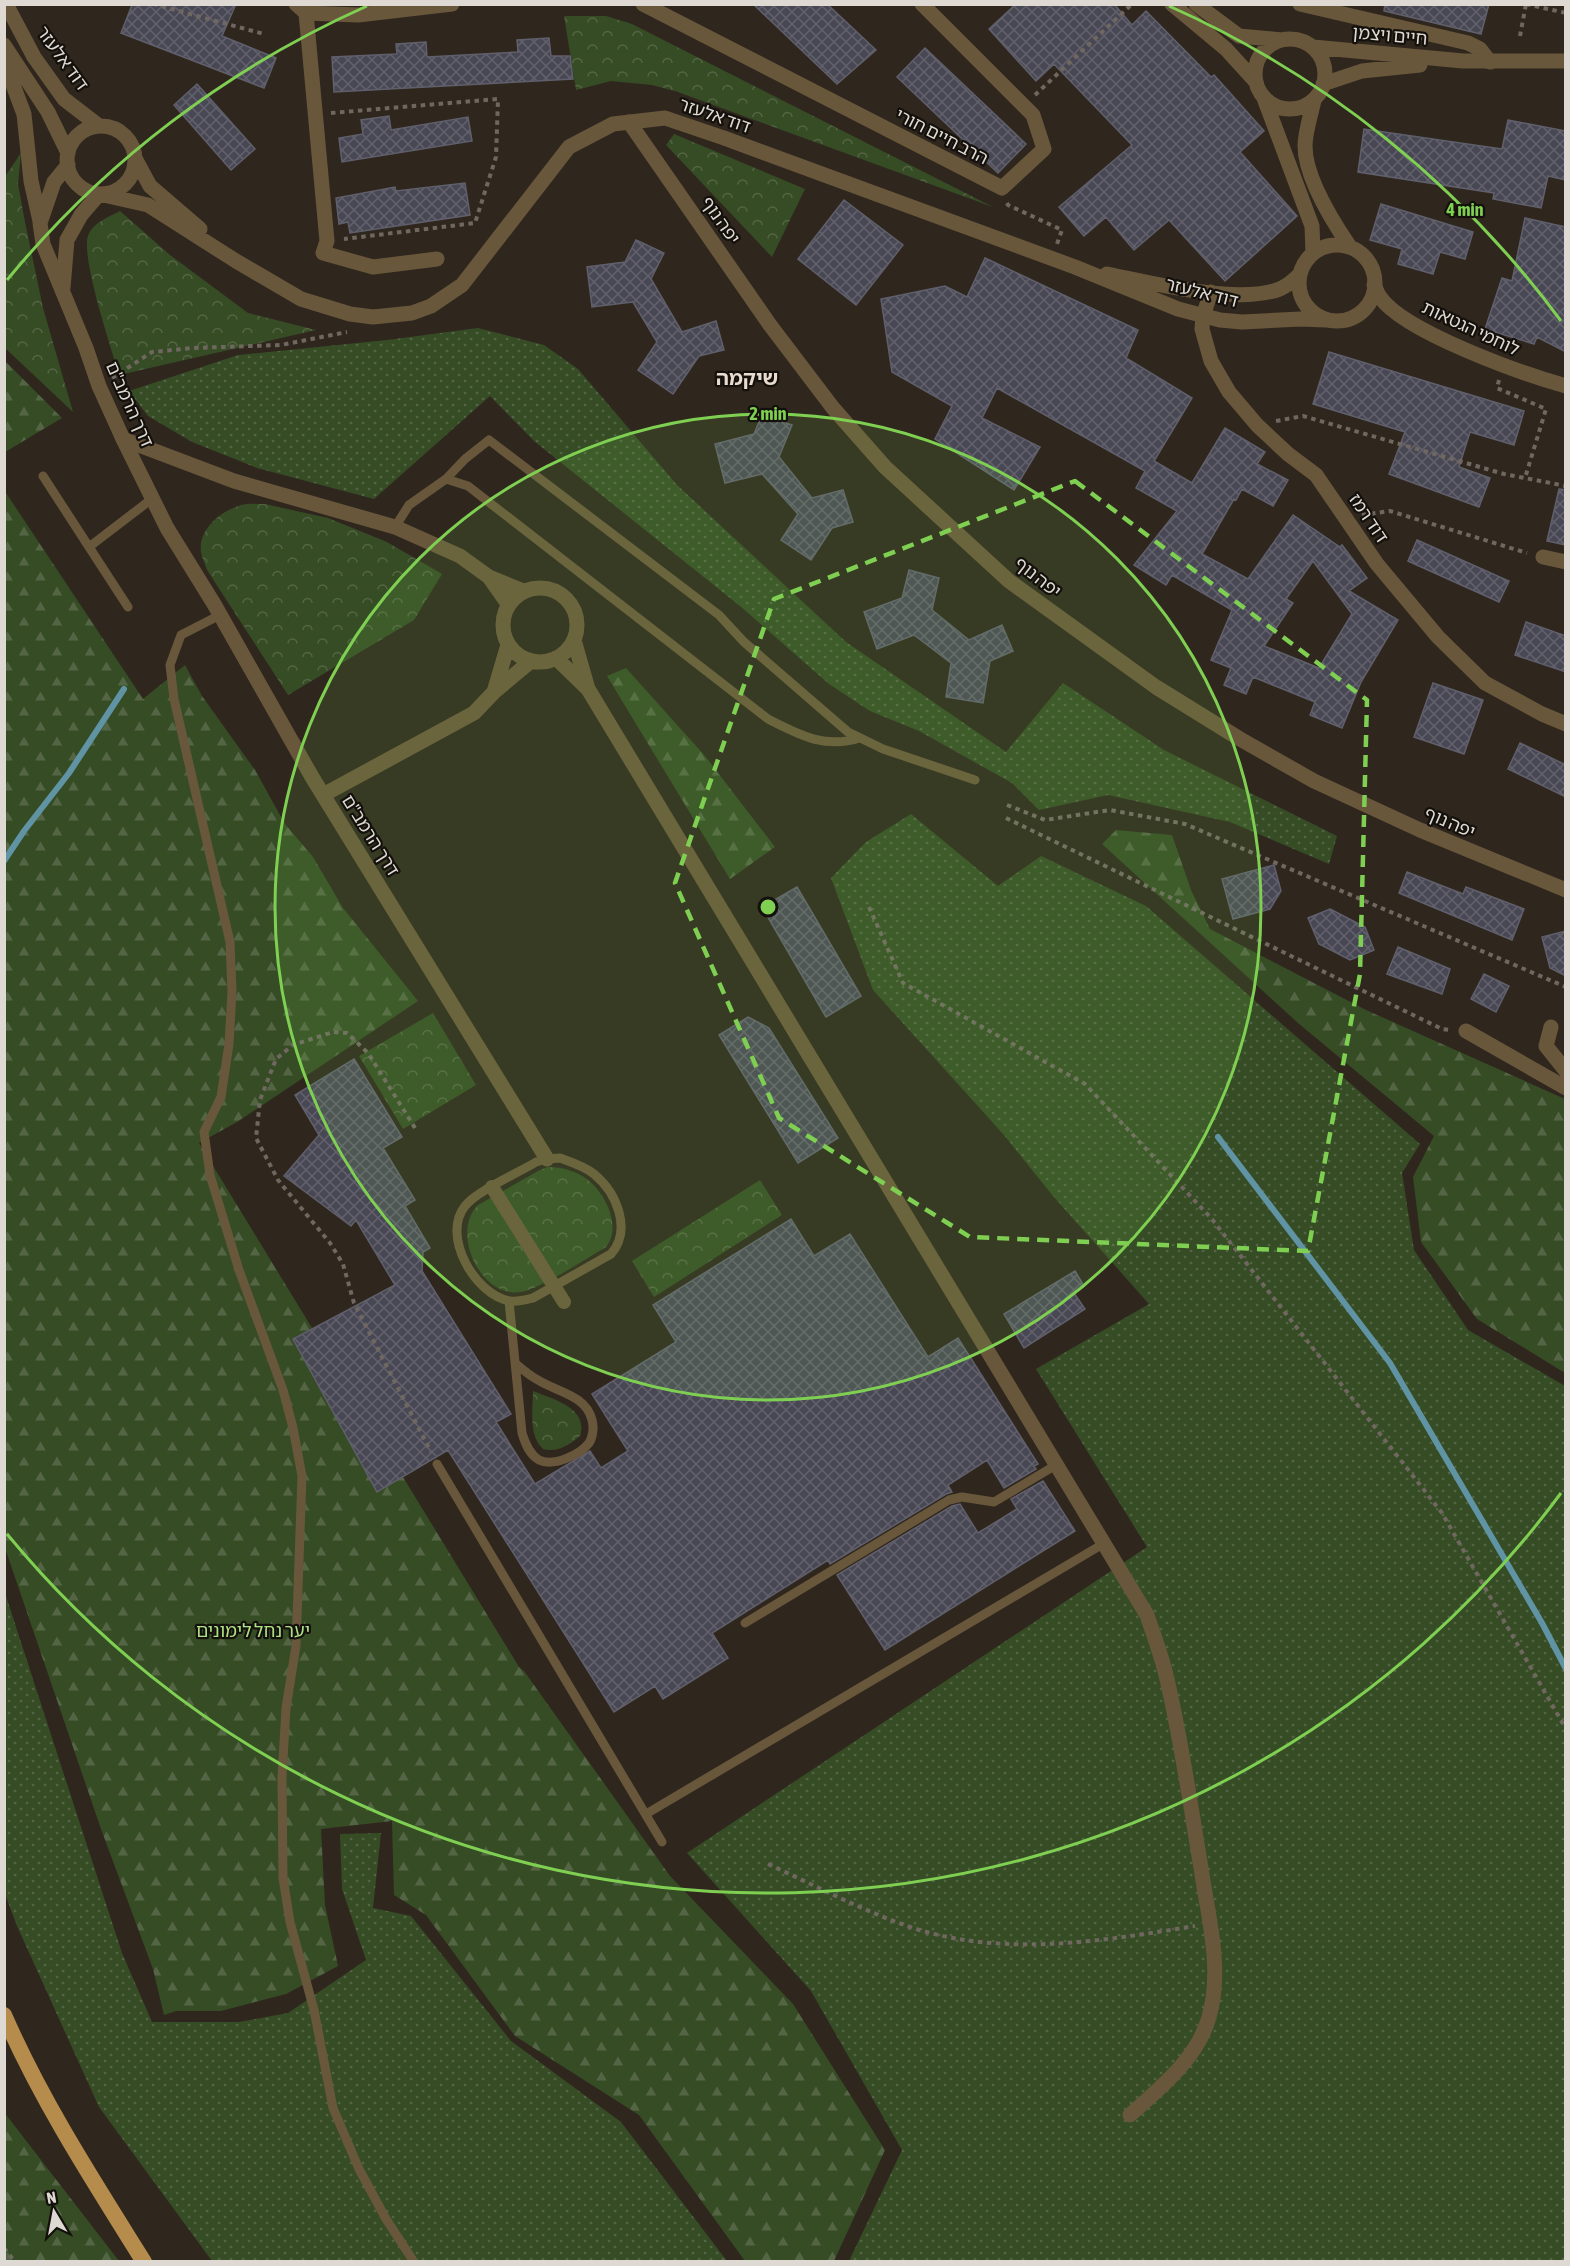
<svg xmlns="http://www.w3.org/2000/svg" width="1570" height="2266" font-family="'Asap Condensed','Noto Sans Hebrew',sans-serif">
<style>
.grass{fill:url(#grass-dots)}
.forest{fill:url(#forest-firs)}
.park{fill:url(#park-crowns)}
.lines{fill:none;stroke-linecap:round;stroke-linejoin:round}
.stream{stroke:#6094a4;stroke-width:6}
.building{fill:url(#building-cross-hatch);stroke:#605f6c;stroke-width:1.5;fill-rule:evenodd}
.path{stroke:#706860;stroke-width:4;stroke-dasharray:4.5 4.5;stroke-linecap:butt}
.service{stroke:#69573c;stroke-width:9}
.pedestrian{stroke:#69573c;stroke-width:14}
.minor{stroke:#69573c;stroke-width:15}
.tertiary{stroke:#69573c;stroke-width:15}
.trunk{stroke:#b68c4c;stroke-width:16}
.marked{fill:none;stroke:#7fd052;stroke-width:4.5;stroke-dasharray:12 8;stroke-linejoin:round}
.ring{fill:none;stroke:#7fd052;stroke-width:3}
.labels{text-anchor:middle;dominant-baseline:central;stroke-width:4.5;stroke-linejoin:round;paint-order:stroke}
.street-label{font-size:18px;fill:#dfd9d3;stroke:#14100c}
.park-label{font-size:18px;fill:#ace285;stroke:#14100c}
.neighbourhood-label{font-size:20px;font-weight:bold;fill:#e7dccf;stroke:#14100c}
.centre{fill:#7fd052;stroke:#14100c;stroke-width:3}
.ring-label{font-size:18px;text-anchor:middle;font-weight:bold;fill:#7fd052;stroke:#14100c;stroke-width:4.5;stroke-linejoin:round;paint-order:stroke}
</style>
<defs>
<pattern id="grass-dots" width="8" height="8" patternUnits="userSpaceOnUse" patternTransform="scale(1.5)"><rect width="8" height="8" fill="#364c25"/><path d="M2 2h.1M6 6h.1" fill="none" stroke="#536544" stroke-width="1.8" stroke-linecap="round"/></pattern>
<pattern id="forest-firs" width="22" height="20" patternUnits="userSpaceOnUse" patternTransform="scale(1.5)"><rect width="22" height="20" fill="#364c25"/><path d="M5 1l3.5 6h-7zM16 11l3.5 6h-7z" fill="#536544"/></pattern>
<pattern id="park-crowns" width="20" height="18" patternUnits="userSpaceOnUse" patternTransform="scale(1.5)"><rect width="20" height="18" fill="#364c25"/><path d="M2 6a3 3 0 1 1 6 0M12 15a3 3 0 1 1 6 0" fill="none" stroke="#536544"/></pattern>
<pattern id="building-cross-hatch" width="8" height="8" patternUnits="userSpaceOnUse" patternTransform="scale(1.5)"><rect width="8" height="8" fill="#484754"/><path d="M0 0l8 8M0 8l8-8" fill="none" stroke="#62616c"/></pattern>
</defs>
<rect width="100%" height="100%" fill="#2f271d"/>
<path class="grass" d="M478 328 544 345 578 369 677 485 846 642 1006 752 1063 683 1164 750 1337 836 1329 864 1230 822 1108 795 1039 810 1012 783 919 731 870 711 829 684 740 606 534 441 490 396 374 499 257 468 192 442 148 416 129 391 238 355 387 340Z
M911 814 998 886 1041 856 1146 906 1420 1144 1402 1173 1414 1250 1468 1330 1565 1386V2261H849L902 2150 811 1991 687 1853 1147 1547 1036 1369 1149 1304 1053 1196 1004 1135 873 990 831 878 866 842Z
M4 1590 122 1953 152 2022H239L288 2013 366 1960 342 1889 340 1834 381 1833 373 1908 411 1916 511 2041 621 2122 727 2261H212L99 2107 17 1926 5 1894Z"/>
<path class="forest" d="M5 361 62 418 5 452Z
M4 490 143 699 185 665 202 696 255 770 285 824 313 857 343 908 418 1001 237 1122 199 1143 519 1667 524 1671 670 1876 793 2004 885 2150 834 2261H745L639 2115 515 2036 426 1915 394 1895 392 1821 321 1829 325 1905 338 1966 286 1994 221 2011H176L164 2015 153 1969 101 1829 5 1548Z
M626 668 705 756 775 847 730 879 607 676Z
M1116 830 1172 835 1191 890 1210 929 1366 1010 1565 1099V1373L1477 1319 1421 1242 1413 1177 1434 1136 1298 1023 1102 844Z
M5 2112 7 2116 119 2261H5Z"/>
<path class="park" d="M564 16H606L632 24 993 207 675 91 652 85 611 81 576 90Z
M674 134 805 189 772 257 666 145Z
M21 153 18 184 25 222 43 308 73 412 5 348 4 178Z
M120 211 170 255 248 313 316 330 119 375C111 347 81 259 88 236 92 223 109 217 120 211Z
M265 504 328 518 387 542 442 574 414 620 288 695 207 570C205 564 202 558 201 552 198 529 221 511 241 505 248 503 257 504 265 504Z
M433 1013 476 1085 403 1129 359 1056Z
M548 1167C562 1167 577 1171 588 1180 606 1194 622 1228 606 1247 587 1258 539 1290 520 1292 481 1298 450 1233 478 1205L540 1170Z
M760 1180 782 1215 654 1297 632 1261Z
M533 1391C553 1399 589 1408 580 1436 570 1445 556 1453 543 1449 528 1435 533 1410 533 1391Z"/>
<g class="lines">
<path class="stream" d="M4 861 24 831 69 773 124 689
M1218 1137 1390 1363 1542 1623 1566 1669"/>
</g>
<path class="building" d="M236 4 222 36 276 58 264 88 121 33 132 5Z
M753 4H827L876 50 837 84Z
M1016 4H1114L1132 25 1146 11 1211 77 1214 75 1264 131 1240 152 1297 216 1225 281 1169 220 1134 250 1106 217 1084 236 1059 207 1132 145 1054 64 1036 81 989 29Z
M1385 4H1489L1481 34 1384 11Z
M549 38 551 56H570L573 79 334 92 332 57 397 54 396 44 426 42 427 57 518 52 517 40Z
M925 48 1026 144 998 173 897 77Z
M197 84 255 149 231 170 174 105Z
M389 116 391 130 468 117 472 141 342 162 339 138 363 134 361 120Z
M1508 120 1566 131V180L1548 176 1541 208 1493 199 1494 193 1358 172 1364 129 1502 149Z
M465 183 470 215 350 233 348 222 339 224 336 198 395 187 396 191Z
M844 200 903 245 856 305 798 259Z
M1381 204 1473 232 1465 259 1440 252 1433 274 1398 264 1402 249 1370 240Z
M1525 218 1566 227V352L1537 337 1534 344 1485 329 1502 278 1512 281Z
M636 240 664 253 651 279 682 332 716 321 724 350 699 356 673 394 638 370 657 342 633 302 592 307 587 267 625 262Z
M985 258 1138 330 1126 358 1192 398 1154 461 1192 483 1225 428 1265 452 1257 464 1288 480 1273 506 1242 489 1236 500 1234 499 1202 554 1248 579 1293 515 1340 547 1342 545 1367 578 1349 591 1398 620 1361 682 1342 728 1310 715 1315 702 1253 677 1246 694 1224 685 1231 668 1211 660 1232 610 1172 575 1166 585 1134 565 1177 511 1136 488 1145 471 997 388 982 418 1040 447 1014 490 935 439 952 406 892 372 881 299 945 286 967 297ZM1313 561 1352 614 1319 668 1264 646 1293 603 1286 599Z
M1329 352 1524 411 1514 445 1470 432 1459 467 1490 478 1479 507 1389 474 1405 432 1313 404Z
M762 415 792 425 779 457 812 498 843 490 853 522 832 528 811 560 781 540 798 514 762 474 725 483 715 444 754 434Z
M1559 489 1566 490V545L1547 541Z
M1417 540 1509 581 1499 602 1408 561Z
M909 570 939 578 932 610 969 640 1002 625 1013 651 990 661 983 703 946 697 951 663 914 635 877 649 864 612 902 598Z
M1526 622 1566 636V672L1515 655Z
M1433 683 1483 700 1464 754 1414 737Z
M1520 743 1566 765V797L1508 769Z
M1274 865 1281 891 1270 909 1233 919 1222 879Z
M1407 872 1463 894 1466 887 1524 909 1512 940 1399 893Z
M797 887 861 996 826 1017 762 907Z
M1330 909 1365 927 1374 950 1350 960 1319 944 1308 918Z
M1566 931V976L1550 968 1542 937Z
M1398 947 1450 969 1442 994 1387 974Z
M1484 974 1509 986 1496 1012 1471 999Z
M748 1017 769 1028 838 1138 798 1163 719 1035Z
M354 1059 402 1137 383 1148 415 1200 405 1206 430 1248 423 1252 422 1271 511 1414 496 1422 535 1484 590 1451 601 1468 628 1451 592 1394 676 1342 653 1305 791 1219 814 1256 850 1234 928 1357 958 1338 1038 1464 1034 1466 1036 1469 1004 1488 987 1460 948 1485 952 1492 946 1494 830 1564 828 1560 712 1633 728 1658 663 1699 655 1686 614 1712 448 1450 377 1492 293 1339 395 1285 356 1220 351 1226 284 1176 319 1135 295 1095Z
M1075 1271 1084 1286 1074 1293 1085 1309 1024 1348 1004 1314Z
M1043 1481 1075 1531 885 1650 837 1575 952 1506 960 1504 978 1533 1017 1509 1011 1499Z"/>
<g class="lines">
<path class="path" d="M153 4 264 34
M1526 4 1566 13
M1520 36 1526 4
M1035 95 1132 4
M331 113 498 99 496 157 475 223 344 239
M1007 203 1008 205 1062 230 1057 244
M112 378 152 352 193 348 281 345 347 332
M1499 380 1497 388 1546 409 1525 478
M1276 421 1303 416 1504 474 1566 486
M1362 515 1390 511 1527 553
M1007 805 1045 820 1110 810 1185 824 1566 987
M1006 818 1442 1029 1451 1030
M869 907 903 983 1085 1084 1211 1218 1442 1513 1566 1729
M415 1128 368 1053 347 1033 333 1032 293 1045 276 1059 260 1100 256 1138 278 1180 330 1243 343 1264 354 1303 431 1452
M768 1864C816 1886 861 1910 910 1927 1003 1958 1102 1941 1195 1926
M4 2248 15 2262"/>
<path class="service" d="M43 476 89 547 153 498
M446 479 465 459 489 440 719 615 744 642 848 732 883 749 975 780
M395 527 409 505 446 479 468 486 768 719C800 735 824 749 860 738
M89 547 128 607
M220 615 181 635 170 665 174 699 230 942 232 992 229 1044 221 1097 204 1132 210 1175 239 1270 283 1390 293 1428 302 1476 296 1646 286 1708 282 1777 283 1878 290 1922 314 2010 333 2108 359 2169 386 2219 414 2262
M560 1158C571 1162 584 1166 594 1174 617 1193 632 1230 611 1254L533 1298C525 1300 518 1302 510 1301 475 1295 441 1236 465 1206 477 1191 518 1173 536 1162L547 1159Z
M509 1301 522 1433C525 1443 529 1454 539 1460 553 1467 580 1455 589 1443 593 1437 594 1427 592 1420 586 1395 557 1392 538 1380 530 1376 522 1369 515 1363
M437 1464 662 1842
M745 1623 949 1500 962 1497 994 1502 1056 1465
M646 1814 1103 1544"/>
<path class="pedestrian" d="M492 1187 564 1302"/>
<path class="minor" d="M1300 4 1468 43 1480 49 1490 62
M306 13 327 241 323 253 373 267 437 259
M629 122 770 325 833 408 885 467 1009 581 1156 687 1240 739 1314 781 1420 830 1566 890
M1374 285C1376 288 1377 293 1380 297 1404 332 1523 374 1566 386
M1211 292 1203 316 1202 329 1211 361 1229 392 1257 425 1288 454 1316 475 1377 564 1438 637 1485 683 1542 714 1566 724
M123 439 234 481 395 527 460 556 489 577 523 591
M1543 557 1566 562
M489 577 508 604
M1551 1027 1546 1046 1566 1071
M1466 1031 1566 1088"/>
<path class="tertiary" d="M6 4 34 57 64 99 99 126
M296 4 306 13 358 15 452 4
M643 4 1002 188 1044 149 1033 115 922 4
M1172 4 1226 49 1256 82
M1196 4 1239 36 1282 40
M1255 74a35 35 0 1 1 70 0a35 35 0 1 1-70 0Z
M4 45 48 112 68 153
M1313 47 1463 61H1566
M4 61 24 114 31 181 40 221
M1323 84 1362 71 1420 65
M1264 98 1312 226 1313 253
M1314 100C1311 115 1305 132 1305 146 1305 177 1333 222 1350 247
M67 160a34 34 0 1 1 68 0a34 34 0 1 1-68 0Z
M136 160 150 186 200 229
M68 165 54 182 40 223 43 244 86 348 99 386 123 439 167 528 214 604 312 777 547 1159
M99 194 148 205 236 261 301 299 350 314 373 317 412 313 431 306 462 285 569 147 613 124 665 118 724 138 1075 267 1178 309 1220 320 1242 322 1301 319 1326 320
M1299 283a38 38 0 1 1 76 0a38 38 0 1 1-76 0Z
M1107 274C1153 283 1232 304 1277 290 1286 287 1292 282 1299 275
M63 288 67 240 81 215 99 194
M503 625a37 37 0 1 1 74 0a37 37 0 1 1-74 0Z
M574 640 588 689
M556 658 588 689 1147 1615C1153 1633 1160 1652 1165 1671 1181 1736 1190 1803 1201 1868 1208 1916 1223 1970 1209 2017 1198 2058 1160 2088 1130 2115
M494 692 508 645
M323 795 474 713 494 692 531 661"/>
<path class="trunk" d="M4 2015C42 2102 94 2182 144 2262"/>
</g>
<path class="marked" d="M1075 481 1367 700 1360 974 1308 1251 970 1237 779 1118 675 883 774 599Z"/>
<circle cx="768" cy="907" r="493" fill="#7fd052" fill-opacity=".12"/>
<g class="ring">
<circle cx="768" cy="907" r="493"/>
<path d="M1561 1493A986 986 0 0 1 7 1534M7 280A986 986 0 0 1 367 6M1169 6A986 986 0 0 1 1561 321"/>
</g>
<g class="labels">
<g class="street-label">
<text transform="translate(1390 35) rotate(5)">חיים ויצמן</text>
<text transform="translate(63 58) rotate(54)">דוד אלעזר</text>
<text transform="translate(715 115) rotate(19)">דוד אלעזר</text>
<text transform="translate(942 136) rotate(27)">הרב חיים חורי</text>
<text transform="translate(721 220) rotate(55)">יפה נוף</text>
<text transform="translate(1202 292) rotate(14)">דוד אלעזר</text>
<text transform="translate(1471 328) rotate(25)">לוחמי הגטאות</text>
<text transform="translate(130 404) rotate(66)">דרך הרמב"ם</text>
<text transform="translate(1369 518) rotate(56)">דוד רמז</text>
<text transform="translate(1038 577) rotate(38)">יפה נוף</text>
<text transform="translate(1450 822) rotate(23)">יפה נוף</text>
<text transform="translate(371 835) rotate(58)">דרך הרמב"ם</text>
</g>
<g class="park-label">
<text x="253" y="1630">יער נחל לימונים</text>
</g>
<g class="neighbourhood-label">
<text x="747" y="377">שיקמה</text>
</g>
</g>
<circle cx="768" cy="907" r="9" class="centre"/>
<g class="ring-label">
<text x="1465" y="216">4 min</text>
<text x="768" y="420">2 min</text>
</g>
<rect width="1570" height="2266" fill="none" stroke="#dfd9d3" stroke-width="12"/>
<g transform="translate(54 2212) rotate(350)" stroke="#14100c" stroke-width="4.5" paint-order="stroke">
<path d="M0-4.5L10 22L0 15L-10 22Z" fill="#dfd9d3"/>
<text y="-9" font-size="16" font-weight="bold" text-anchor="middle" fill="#dfd9d3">N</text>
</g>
</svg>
